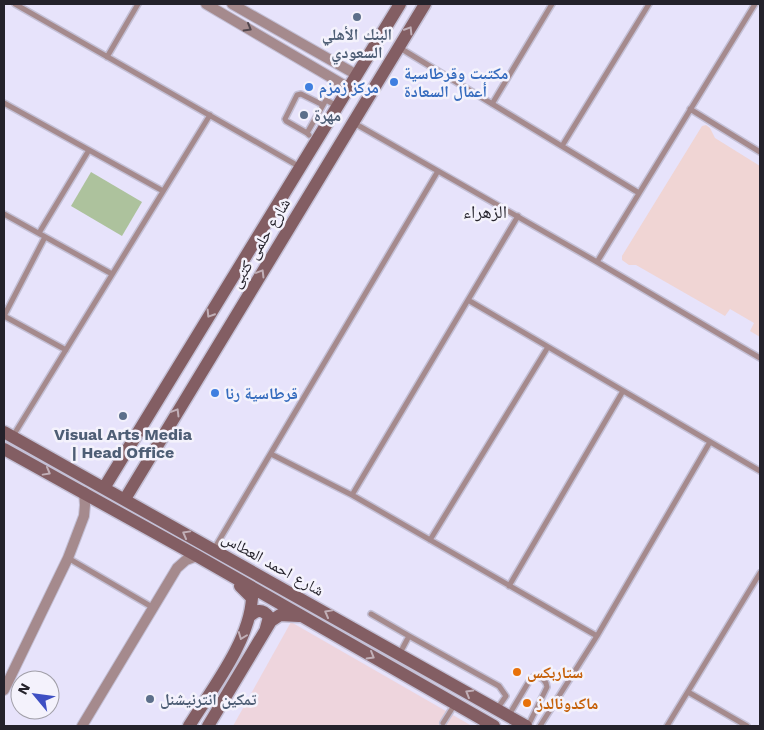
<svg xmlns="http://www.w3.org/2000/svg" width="764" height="730" font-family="'Work Sans','Noto Naskh Arabic',sans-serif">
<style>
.commercial{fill:#eed5dd}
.education{fill:#f0d5d4}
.green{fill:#adc29d}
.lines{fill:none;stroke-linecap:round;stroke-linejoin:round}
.lane-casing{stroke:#c4c0d6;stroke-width:8}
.street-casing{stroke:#c4c0d6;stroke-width:12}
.secondary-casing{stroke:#c4c0d6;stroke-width:15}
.lane{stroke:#a58a8d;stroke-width:5}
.street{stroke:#a58a8d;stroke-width:10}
.secondary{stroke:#835e63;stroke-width:12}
.oneway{stroke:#51464d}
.oneway2{stroke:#c1afb7}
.service-dot{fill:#5c6f8a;stroke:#f4f2fc;stroke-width:2}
.shop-dot{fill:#3f7fe0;stroke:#f4f2fc;stroke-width:2}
.food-dot{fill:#e8710a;stroke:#f4f2fc;stroke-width:2}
.labels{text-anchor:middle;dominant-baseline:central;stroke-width:5;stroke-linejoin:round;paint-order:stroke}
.service-label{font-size:16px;font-weight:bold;fill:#4e5e75;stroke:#f4f2fc}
.shop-label{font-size:16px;font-weight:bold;fill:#366cbe;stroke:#f4f2fc;text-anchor:start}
.street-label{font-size:16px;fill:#24222b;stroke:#f4f2fc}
.food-label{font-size:16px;font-weight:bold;fill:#c56008;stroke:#f4f2fc;text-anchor:start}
.neighbourhood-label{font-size:18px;fill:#24222b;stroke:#f4f2fc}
</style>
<rect width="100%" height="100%" fill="#e7e3fb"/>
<path class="commercial" d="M291 622 472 726H233Z"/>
<path class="education" d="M706 125 710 128 715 138 760 166V337L750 331 754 323 730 309 725 316 636 265H629L622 260V256L702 126Z"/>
<path class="green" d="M91 172 142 202 122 236 71 206Z"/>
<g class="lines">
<defs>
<path id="lane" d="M15 4 300 167
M755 4 597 262 760 358
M400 48 639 193
M107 57 138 4
M4 103 163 191
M492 104 552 4
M690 109 760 152
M354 123 597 262
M307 133 286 121 285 119 297 95 301 94 323 105
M309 135 307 133 326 100 337 106
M562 146 649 4
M4 214 112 274
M39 233 89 150
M468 300 760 471
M4 316 45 237
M4 316 66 350
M13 436 210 115
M271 454 352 495 597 636
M352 495 518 216
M430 540 548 347
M214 549 438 171
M68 558 152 607
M509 586 623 391
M371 614 409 636 400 653
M409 636 499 686 506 696 497 709
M688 692 747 726
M509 715 531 678 535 676C542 677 546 680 547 687L528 726
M443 723 455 704
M540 726 597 636 710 442
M667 726 760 573"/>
<path id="street" d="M206 4 349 88
M232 4 357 75
M4 690 68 558 84 516 85 505 84 492
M82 726 177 568 186 560 197 556"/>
<path id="secondary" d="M4 432 526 726
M4 449 197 556 494 726
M104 488 400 4
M125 499 425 4
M249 617C256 610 262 608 269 617L266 628
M189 726C211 690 250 641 252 598L240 586
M208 726 271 621 280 615 299 616"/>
</defs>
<use href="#lane" class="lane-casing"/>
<use href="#street" class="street-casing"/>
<use href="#secondary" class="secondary-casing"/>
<use href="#lane" class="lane"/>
<use href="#street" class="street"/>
<use href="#secondary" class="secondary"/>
</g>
<defs><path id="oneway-chevron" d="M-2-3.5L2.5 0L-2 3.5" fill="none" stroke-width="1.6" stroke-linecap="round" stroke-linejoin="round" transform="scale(1.25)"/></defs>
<use class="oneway" href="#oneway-chevron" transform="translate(248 28) rotate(30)"/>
<g class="oneway2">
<use href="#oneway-chevron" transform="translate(409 30) rotate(-58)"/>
<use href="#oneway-chevron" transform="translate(261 273) rotate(-59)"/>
<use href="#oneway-chevron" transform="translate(210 314) rotate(122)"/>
<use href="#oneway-chevron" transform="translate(176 412) rotate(-59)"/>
<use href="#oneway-chevron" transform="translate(47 472) rotate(29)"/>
<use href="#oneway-chevron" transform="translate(186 534) rotate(-151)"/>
<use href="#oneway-chevron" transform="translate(328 613) rotate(-151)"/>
<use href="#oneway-chevron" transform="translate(242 636) rotate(111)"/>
<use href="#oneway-chevron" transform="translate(371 656) rotate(30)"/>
<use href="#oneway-chevron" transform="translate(469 693) rotate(-150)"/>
</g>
<g class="service-dot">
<circle cx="357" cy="17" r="5"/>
<circle cx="304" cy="115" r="5"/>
<circle cx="123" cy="416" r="5"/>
<circle cx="150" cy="699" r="5"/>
</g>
<g class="shop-dot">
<circle cx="394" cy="82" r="5"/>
<circle cx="309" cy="87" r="5"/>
<circle cx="215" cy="393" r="5"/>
</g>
<g class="food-dot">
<circle cx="517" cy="672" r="5"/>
<circle cx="527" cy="703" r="5"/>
</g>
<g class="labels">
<g class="service-label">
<text x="357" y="34">البنك الأهلي<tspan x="357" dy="18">السعودي</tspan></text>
<text x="314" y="115" text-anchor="start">مهرة</text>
<text x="123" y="434">Visual Arts Media<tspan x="123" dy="18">| Head Office</tspan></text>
<text x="160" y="699" text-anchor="start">تمكين انترنیشنل</text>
</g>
<g class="shop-label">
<text x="404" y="73">مكتبت وقرطاسية<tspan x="404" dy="18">أعمال السعادة</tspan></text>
<text x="319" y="87">مركز زمزم</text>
<text x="225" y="393">قرطاسية رنا</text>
</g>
<g class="street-label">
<text transform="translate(260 243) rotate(-59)">شارع حلمى كتبى</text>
<text transform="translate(273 564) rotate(29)">شارع احمد العطاس</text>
</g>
<g class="food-label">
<text x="527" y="672">ستاربكس</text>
<text x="537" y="703">ماكدونالدز</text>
</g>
<g class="neighbourhood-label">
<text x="485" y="211">الزهراء</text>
</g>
</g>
<rect width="764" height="730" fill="none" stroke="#24222b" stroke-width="10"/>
<g transform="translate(35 695) rotate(299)"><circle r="24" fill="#f4f2fc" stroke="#a19fa8"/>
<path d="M0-4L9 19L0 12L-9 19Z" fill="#3e4fc3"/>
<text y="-8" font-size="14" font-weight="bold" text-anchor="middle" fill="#24222b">N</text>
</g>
</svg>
